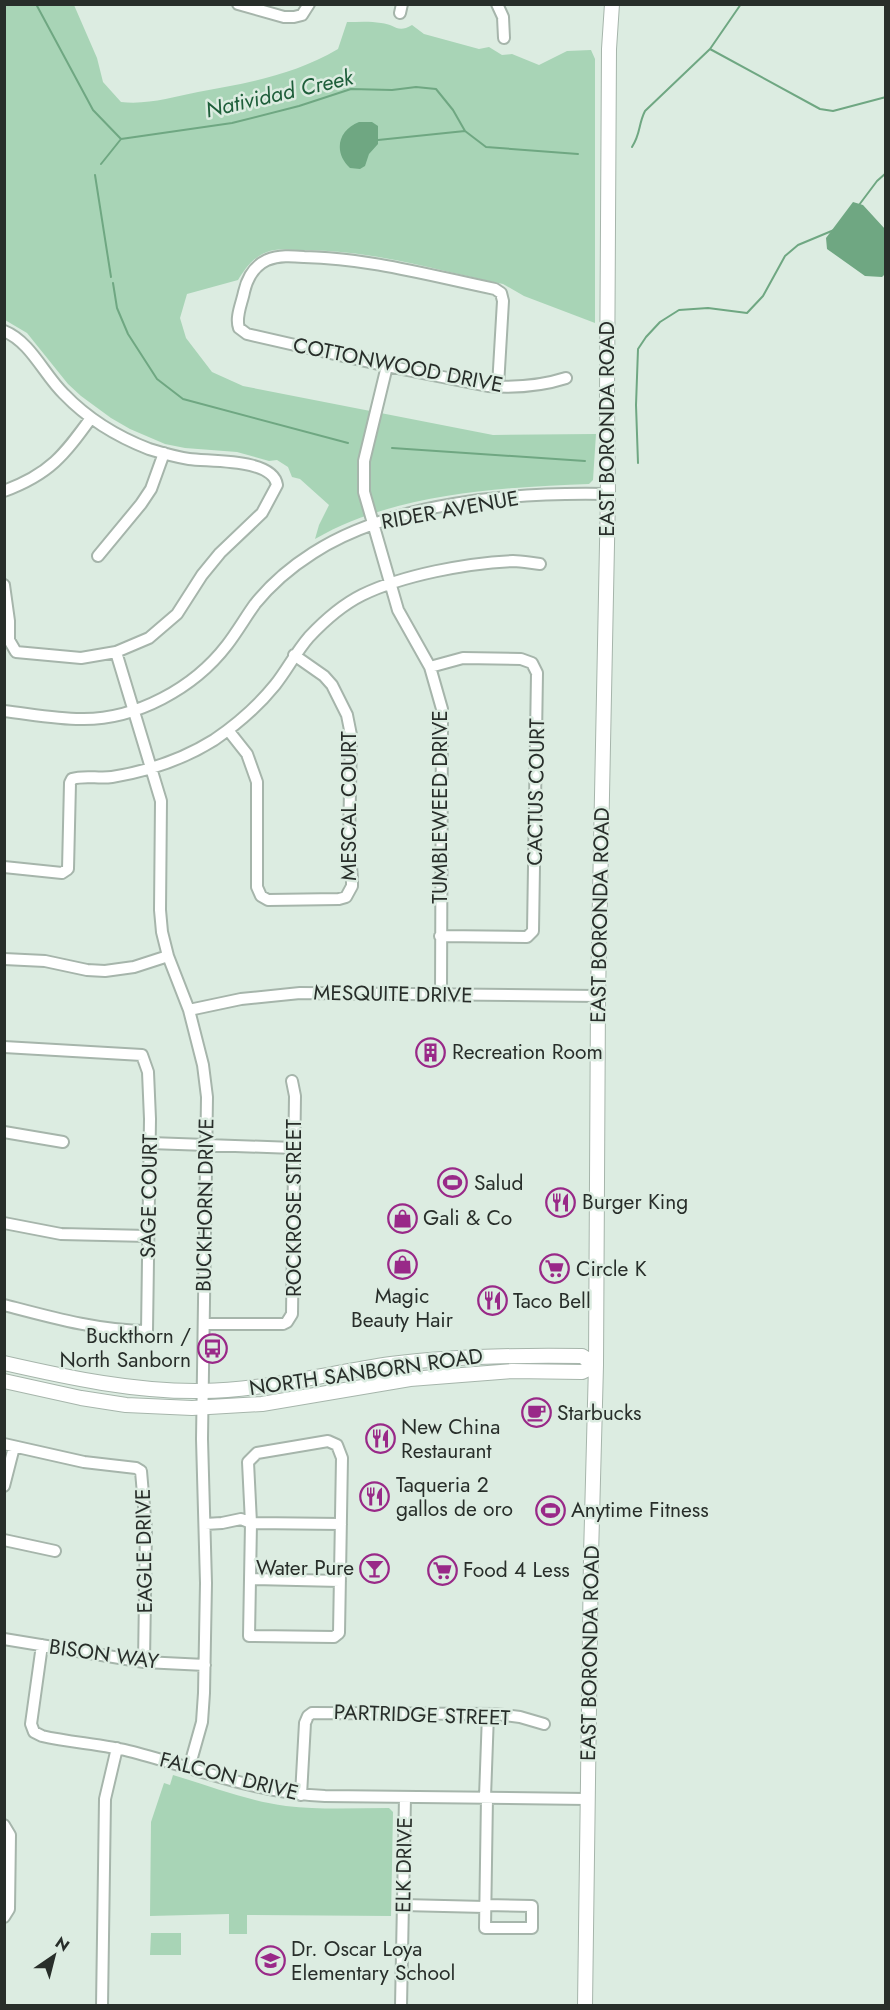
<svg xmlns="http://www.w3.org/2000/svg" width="890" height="2010" font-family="Jost,sans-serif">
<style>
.green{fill:#a8d4b6}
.water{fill:#6fa782}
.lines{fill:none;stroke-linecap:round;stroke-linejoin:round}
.stream{stroke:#6fa782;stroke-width:2}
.minor-casing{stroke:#a6b5ab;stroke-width:14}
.major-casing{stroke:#a6b5ab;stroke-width:16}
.minor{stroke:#fff;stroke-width:10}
.major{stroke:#fff;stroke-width:14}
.labels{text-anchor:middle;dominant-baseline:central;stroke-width:5;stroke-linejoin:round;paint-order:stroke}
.street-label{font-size:21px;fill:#282e2a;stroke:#dcece1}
.poi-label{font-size:21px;fill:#282e2a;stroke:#dcece1;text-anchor:start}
.water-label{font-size:22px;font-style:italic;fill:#1e5e3a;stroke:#dcece1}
</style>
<rect width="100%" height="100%" fill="#dcece1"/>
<path class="green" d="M4 5H74L97 58 103 82 121 102C148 105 172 97 198 92 248 83 294 75 338 49L347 22C358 22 370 21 381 23 395 24 397 34 412 25L424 34 479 49 489 47 502 55 512 54 539 65 567 51 591 50 595 59V323L524 296 503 284C436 270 368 249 299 250 288 250 277 248 267 252 253 257 245 269 238 280L187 294 180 318 186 338 212 372 243 386 493 435 596 434 593 480 589 484C501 487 392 494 315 539L319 525 329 505 300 479 292 477 288 467 277 460 269 461 237 452 185 448 165 444 130 429 111 418 81 396 68 384 27 333 5 320Z
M173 1775C210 1786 247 1801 286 1806 320 1810 355 1808 389 1808L393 1812 391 1916 247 1915V1934H229V1914L150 1916 151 1822 164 1783 170 1785Z
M151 1933H181V1955H150Z"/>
<path class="water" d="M359 122H372L378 126V144L369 154 365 166 360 169 350 168C333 152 338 130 359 122Z
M853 202 863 205 885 229V274L882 277 865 276 827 249 826 238Z"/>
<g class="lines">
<path class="stream" d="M36 4 93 110 121 139
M710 49 820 109 833 111 886 97
M121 139 232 123 299 106 351 89 392 90 416 87 436 89 453 110 465 131 486 147 578 154
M378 140 465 131
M632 147C641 133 638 125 645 111L710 49 741 4
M101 164 121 139
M95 175 111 277
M859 205 877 181 886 173
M113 283 117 308 128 334 157 379 183 399 348 443
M392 448 585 461
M638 463 636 405 638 349 646 337 660 322 679 310 708 308 747 313 763 296 785 256 798 245 834 230"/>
<defs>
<path id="minor" d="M238 4 284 17H294L302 15 309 4
M497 4 503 17 504 38
M400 13 402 4
M4 331C31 342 44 375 64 394 87 418 118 437 149 449 162 453 176 457 189 459 209 462 273 458 277 485L262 513 220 553 202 575 177 614 149 638 116 652 81 658 16 652 9 640V621L4 585
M387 366 364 461V492L398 610 430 667 442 709 441 995
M498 386 503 301 501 293 495 289C432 276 368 258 304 257 292 256 279 255 267 260 254 266 247 279 244 292 242 303 235 317 239 328L247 334 387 366 488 386C515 388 541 386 566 378
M4 491C50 474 64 455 91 418
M98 556 141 504 151 489 164 453
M116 652 161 801 160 910 162 932 168 956 189 1010 203 1065 207 1097 202 1439 206 1583 204 1693 202 1722 189 1768
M430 667 463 658 521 659 532 663 537 673 533 931 527 937 440 936
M4 711C30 714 56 719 81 719 136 720 194 688 227 645 237 632 245 618 255 604 271 584 291 567 313 553 392 502 515 492 608 494
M228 730 247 754 257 782V887L261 896 268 900 339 899 346 897 352 886V878L349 844 351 735 347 715 332 685 324 676 294 655
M4 867 62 873 68 869 70 783 72 779C84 775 99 779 112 777 149 771 182 760 214 740 236 725 258 706 275 685 287 670 296 652 309 637 324 621 342 605 362 595 403 575 467 563 513 561 521 561 531 563 540 564
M4 959 45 961 87 970 105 971 134 967 168 956
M189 1010 241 999 300 993 598 996
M4 1047 142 1055 148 1072 150 1119 147 1331C99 1331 50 1317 4 1305
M4 1132 63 1142
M150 1143 294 1148
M4 1223 61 1234 148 1236
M204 1324H283L287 1322 292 1314 295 1096 292 1081
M328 1441 337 1445 342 1458 339 1633 334 1637 249 1636 251 1523 248 1462 257 1453Z
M4 1444 84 1462 136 1468 141 1471 146 1529 144 1662
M4 1486 14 1447
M205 1524 222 1523 241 1519 251 1523 341 1524
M4 1540 55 1551
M250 1579 340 1581
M4 1639 144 1662 205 1665
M42 1645 31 1724 34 1732 42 1736C72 1743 103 1744 133 1752 198 1769 257 1793 325 1796L587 1799
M301 1795 305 1723 308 1716 312 1713 496 1714 520 1717 544 1724
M485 1797 488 1714
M4 1825 10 1835 9 1909 4 1917
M403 1905 485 1907
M485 1905 532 1906V1928H485L487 1797
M102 2006 105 1799 117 1748
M401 2006 405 1797"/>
<path id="major" d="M4 1363C70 1378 135 1392 202 1391 266 1390 328 1373 391 1364 455 1356 518 1355 582 1356L596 1365
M4 1381 81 1398 126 1405 192 1408 262 1404 410 1379 512 1371 582 1372 596 1365
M585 2006 591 1556 596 1365 598 996 608 494 607 400 609 49 612 4"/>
</defs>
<use href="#minor" class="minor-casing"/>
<use href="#major" class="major-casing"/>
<use href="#minor" class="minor"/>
<use href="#major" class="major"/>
</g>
<defs>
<symbol id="building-ring" viewBox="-11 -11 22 22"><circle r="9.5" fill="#dcece1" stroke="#992988" stroke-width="1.5"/><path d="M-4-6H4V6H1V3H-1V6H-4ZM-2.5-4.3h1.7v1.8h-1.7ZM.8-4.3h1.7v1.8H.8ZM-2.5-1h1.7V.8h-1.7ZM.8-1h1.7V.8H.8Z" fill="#992988"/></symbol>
<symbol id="stadium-ring" viewBox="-11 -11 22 22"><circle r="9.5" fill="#dcece1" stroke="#992988" stroke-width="1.5"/><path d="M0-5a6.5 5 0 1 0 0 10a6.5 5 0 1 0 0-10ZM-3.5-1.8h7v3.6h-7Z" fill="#992988"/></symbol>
<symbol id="restaurant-ring" viewBox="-11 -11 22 22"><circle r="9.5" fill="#dcece1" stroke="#992988" stroke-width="1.5"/><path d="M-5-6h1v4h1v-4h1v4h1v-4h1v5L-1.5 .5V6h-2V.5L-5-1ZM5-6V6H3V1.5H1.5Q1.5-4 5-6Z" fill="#992988"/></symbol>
<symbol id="shop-ring" viewBox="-11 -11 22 22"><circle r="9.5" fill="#dcece1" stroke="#992988" stroke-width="1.5"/><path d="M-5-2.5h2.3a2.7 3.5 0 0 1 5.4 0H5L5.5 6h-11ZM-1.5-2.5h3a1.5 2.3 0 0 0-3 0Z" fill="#992988"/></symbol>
<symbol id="supermarket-ring" viewBox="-11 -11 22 22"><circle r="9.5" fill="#dcece1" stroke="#992988" stroke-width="1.5"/><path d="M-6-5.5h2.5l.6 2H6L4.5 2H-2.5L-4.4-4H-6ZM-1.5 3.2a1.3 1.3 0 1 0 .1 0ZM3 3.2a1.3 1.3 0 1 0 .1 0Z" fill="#992988"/></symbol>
<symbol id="bus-ring" viewBox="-11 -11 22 22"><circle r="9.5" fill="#dcece1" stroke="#992988" stroke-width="1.5"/><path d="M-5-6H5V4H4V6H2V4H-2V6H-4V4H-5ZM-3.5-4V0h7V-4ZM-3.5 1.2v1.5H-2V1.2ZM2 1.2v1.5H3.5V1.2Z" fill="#992988"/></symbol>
<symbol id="cafe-ring" viewBox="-11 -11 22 22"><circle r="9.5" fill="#dcece1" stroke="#992988" stroke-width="1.5"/><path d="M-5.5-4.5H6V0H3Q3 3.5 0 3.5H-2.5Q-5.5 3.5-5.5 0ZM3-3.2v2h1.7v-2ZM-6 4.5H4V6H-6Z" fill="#992988"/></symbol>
<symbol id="bar-ring" viewBox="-11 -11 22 22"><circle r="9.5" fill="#dcece1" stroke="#992988" stroke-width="1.5"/><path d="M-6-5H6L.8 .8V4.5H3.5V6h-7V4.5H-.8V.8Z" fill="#992988"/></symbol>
<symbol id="school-ring" viewBox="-11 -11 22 22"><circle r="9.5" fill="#dcece1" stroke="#992988" stroke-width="1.5"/><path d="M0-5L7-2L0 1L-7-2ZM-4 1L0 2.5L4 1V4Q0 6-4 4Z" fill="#992988"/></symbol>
</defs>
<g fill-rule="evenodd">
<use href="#building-ring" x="414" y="1036" width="33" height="33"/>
<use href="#stadium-ring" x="436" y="1166" width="33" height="33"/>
<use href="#restaurant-ring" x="544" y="1186" width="33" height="33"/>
<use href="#shop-ring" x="386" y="1202" width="33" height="33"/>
<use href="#shop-ring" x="386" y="1248" width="33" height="33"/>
<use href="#supermarket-ring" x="538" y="1252" width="33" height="33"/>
<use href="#restaurant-ring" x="476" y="1284" width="33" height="33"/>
<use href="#bus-ring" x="196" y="1332" width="33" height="33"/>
<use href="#cafe-ring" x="520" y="1396" width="33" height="33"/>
<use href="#restaurant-ring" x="364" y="1422" width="33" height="33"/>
<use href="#restaurant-ring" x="358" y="1480" width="33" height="33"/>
<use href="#stadium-ring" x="534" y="1494" width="33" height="33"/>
<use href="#bar-ring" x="358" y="1552" width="33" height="33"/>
<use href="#supermarket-ring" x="426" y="1554" width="33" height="33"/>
<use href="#school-ring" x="254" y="1944" width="33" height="33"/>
</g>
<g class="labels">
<g class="street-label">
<text transform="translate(398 365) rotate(11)">COTTONWOOD DRIVE</text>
<text transform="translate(607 429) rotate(-90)">EAST BORONDA ROAD</text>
<text transform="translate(450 510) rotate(-10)">RIDER AVENUE</text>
<text transform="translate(536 792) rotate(-89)">CACTUS COURT</text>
<text transform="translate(349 806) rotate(-90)">MESCAL COURT</text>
<text transform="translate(440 807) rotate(-90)">TUMBLEWEED DRIVE</text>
<text transform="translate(600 915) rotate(-89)">EAST BORONDA ROAD</text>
<text transform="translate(393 994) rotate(1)">MESQUITE DRIVE</text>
<text transform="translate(149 1196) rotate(-89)">SAGE COURT</text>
<text transform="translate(205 1205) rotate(-89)">BUCKHORN DRIVE</text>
<text transform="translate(294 1208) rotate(-90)">ROCKROSE STREET</text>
<text transform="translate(366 1372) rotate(-8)">NORTH SANBORN ROAD</text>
<text transform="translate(144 1551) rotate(-91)">EAGLE DRIVE</text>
<text transform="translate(590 1653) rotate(-89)">EAST BORONDA ROAD</text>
<text transform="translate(104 1654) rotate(8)">BISON WAY</text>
<text transform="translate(422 1715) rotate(2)">PARTRIDGE STREET</text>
<text transform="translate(229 1776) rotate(14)">FALCON DRIVE</text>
<text transform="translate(404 1865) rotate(-89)">ELK DRIVE</text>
</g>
<g class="poi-label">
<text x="452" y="1052">Recreation Room</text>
<text x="474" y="1183">Salud</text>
<text x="582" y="1202">Burger King</text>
<text x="423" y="1218">Gali &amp; Co</text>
<text x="576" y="1269">Circle K</text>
<text x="402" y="1296" text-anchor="middle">Magic<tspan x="402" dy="24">Beauty Hair</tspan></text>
<text x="513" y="1301">Taco Bell</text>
<text x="191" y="1336" text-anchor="end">Buckthorn /<tspan x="191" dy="24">North Sanborn</tspan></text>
<text x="557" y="1413">Starbucks</text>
<text x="401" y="1427">New China<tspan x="401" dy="24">Restaurant</tspan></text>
<text x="396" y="1485">Taqueria 2<tspan x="396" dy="24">gallos de oro</tspan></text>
<text x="571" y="1510">Anytime Fitness</text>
<text x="354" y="1568" text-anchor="end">Water Pure</text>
<text x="463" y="1570">Food 4 Less</text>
<text x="291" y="1949">Dr. Oscar Loya<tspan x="291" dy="24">Elementary School</tspan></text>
</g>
<g class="water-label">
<text transform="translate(279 93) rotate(-13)">Natividad Creek</text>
</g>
</g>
<rect width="890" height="2010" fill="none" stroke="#282e2a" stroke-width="12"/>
<g transform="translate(54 1956) rotate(35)" stroke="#dcece1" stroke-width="4.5" paint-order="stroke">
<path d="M0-4.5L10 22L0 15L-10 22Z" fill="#282e2a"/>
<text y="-9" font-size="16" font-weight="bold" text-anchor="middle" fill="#282e2a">N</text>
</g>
</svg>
